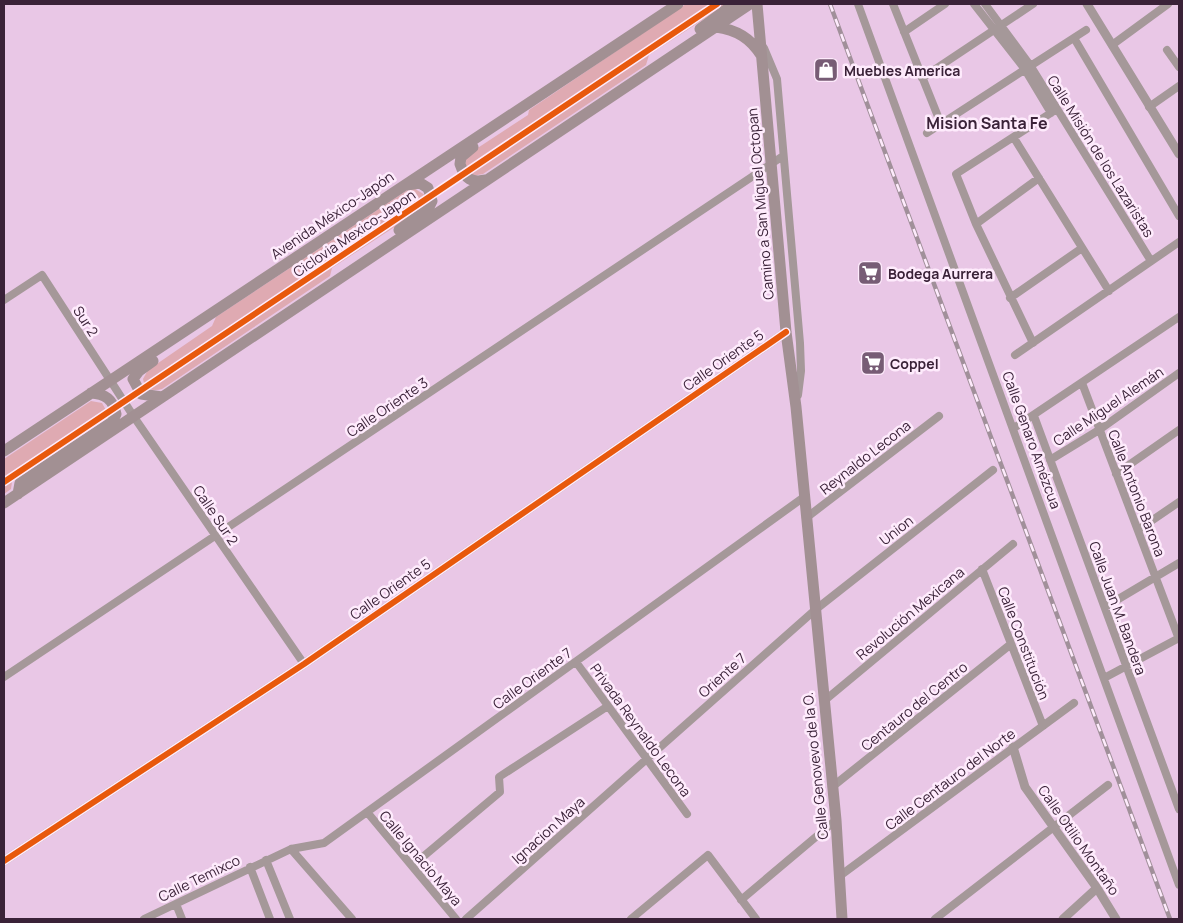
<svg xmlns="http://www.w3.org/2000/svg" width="1183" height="923" font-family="Manrope,sans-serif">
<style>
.green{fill:#dfaab2}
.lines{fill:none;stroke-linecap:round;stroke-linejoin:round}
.minor{stroke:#a59899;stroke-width:8}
.tertiary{stroke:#a59899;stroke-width:9}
.primary{stroke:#a29093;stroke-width:11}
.rail-casing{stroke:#a1909a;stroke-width:4.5}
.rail{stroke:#feebfc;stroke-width:2.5;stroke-dasharray:8;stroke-linecap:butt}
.cycleway-casing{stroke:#feebfc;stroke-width:9}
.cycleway{stroke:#e8590c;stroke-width:6}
.labels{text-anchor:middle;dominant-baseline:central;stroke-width:5;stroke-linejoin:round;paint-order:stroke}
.poi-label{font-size:14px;font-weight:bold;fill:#3a2238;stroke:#feebfc;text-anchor:start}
.street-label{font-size:14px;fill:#3a2238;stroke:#feebfc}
.quarter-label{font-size:16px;font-weight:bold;fill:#3a2238;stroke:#feebfc}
</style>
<rect width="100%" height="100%" fill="#e9c7e6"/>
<path class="green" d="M686 4H727L649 55 646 65 483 174 472 176 465 167 466 157 470 153 528 115 529 110Z
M412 187 425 195 426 202 419 211 332 268 330 276 162 389C152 392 145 389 143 379L148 370 212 326 216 317Z
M91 401 102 403 107 412 101 422 12 482 11 489 4 494V459Z"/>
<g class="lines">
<path class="minor" d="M858 4 1179 885
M893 4 941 124
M974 4 1024 68 1051 113
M985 4 1030 65 1151 261
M904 32 945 4
M1074 38 1179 216
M1112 45 1168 4
M764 48 777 79 800 343 801 371 798 395
M1167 50 1179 67
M922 78 1033 4
M1149 107 1179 86
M927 133 1086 30
M1014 138 1109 291
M976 224 1039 178
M1010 298 1082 248
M4 300 42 275 134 417 304 664
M1033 343 976 224 956 174 1057 109
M1015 355 1179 242
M1082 383 1179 639
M1034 416 1179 809
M1014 428 1179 317
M1050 460 1099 430 1179 373
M1116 474 1179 430
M806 518 939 416
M1138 530 1179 502
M982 569 1043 726
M1105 607 1179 563
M576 662 687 814
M4 677 783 156
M1106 677 1179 638
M824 701 1013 544
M832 787 1011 644
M367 812 456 919
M291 849 352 919
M266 860 290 919
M412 866 500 792 499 777 608 706
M250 867 270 919
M841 875 1074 703
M741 900 836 820
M176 904 182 919
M144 919 291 849 324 843 804 497
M466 919 815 610 993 470
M631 919 708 855 756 919
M935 919 1108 785"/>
<path class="tertiary" d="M1087 4 1179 154
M1013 747 1025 787 1097 888 1116 919
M4 861 304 664 786 332
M1063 919 1097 888"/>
<path class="primary" d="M757 4 786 332 796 407 836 820 842 919
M716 27C737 30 750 38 761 55
M700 29 734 4
M473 147 461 157 460 164C465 179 471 183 486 180
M399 230 428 209 432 201 428 188 420 183 407 185
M153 361 139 371 133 379 141 394 162 397
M4 451 678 4
M18 494 20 483 112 422 116 414C113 399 105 394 91 393
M4 503 750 4"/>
<defs>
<path id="rail" d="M830 4 1170 919"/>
</defs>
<use href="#rail" class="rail-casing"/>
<use href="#rail" class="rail"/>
<defs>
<path id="cycleway" d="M4 482 717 4
M4 861 304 664 786 332"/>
</defs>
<use href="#cycleway" class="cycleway-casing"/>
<use href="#cycleway" class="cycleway"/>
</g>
<defs>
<symbol id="shop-square" viewBox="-11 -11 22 22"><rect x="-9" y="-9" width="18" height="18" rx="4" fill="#775c75" stroke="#feebfc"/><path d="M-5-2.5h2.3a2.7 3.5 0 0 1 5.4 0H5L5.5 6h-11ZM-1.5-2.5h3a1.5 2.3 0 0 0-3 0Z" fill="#fff"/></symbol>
<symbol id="supermarket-square" viewBox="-11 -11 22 22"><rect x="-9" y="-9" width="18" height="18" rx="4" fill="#775c75" stroke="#feebfc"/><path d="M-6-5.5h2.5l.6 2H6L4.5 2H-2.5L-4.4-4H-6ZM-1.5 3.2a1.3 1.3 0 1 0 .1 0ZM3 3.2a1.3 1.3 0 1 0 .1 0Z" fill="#fff"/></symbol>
</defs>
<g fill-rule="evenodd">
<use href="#shop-square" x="812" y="56" width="28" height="28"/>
<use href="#supermarket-square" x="856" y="259" width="28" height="28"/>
<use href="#supermarket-square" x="859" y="349" width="28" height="28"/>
</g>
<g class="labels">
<g class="poi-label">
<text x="844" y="70">Muebles America</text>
<text x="888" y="273">Bodega Aurrera</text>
<text x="890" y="363">Coppel</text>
</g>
<g class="street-label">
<text transform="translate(1101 156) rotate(58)">Calle Misión de los Lazaristas</text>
<text transform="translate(760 204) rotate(-95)">Camino a San Miguel Octopan</text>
<text transform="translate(332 215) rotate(-34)">Avenida México-Japón</text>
<text transform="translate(354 233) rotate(-34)">Ciclovia Mexico-Japon</text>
<text transform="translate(86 321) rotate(57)">Sur 2</text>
<text transform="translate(723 360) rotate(-35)">Calle Oriente 5</text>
<text transform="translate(1108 406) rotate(-34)">Calle Miguel Alemán</text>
<text transform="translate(387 407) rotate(-34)">Calle Oriente 3</text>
<text transform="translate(1032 440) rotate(70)">Calle Genaro Amézcua</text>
<text transform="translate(865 457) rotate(-38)">Reynaldo Lecona</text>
<text transform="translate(1137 493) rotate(69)">Calle Antonio Barona</text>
<text transform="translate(216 515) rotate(56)">Calle Sur 2</text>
<text transform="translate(896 530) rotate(-38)">Union</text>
<text transform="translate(390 589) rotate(-35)">Calle Oriente 5</text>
<text transform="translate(1118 608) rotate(70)">Calle Juan M. Bandera</text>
<text transform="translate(910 613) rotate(-40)">Revolución Mexicana</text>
<text transform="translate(1024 643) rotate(69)">Calle Constitución</text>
<text transform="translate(722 675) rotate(-42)">Oriente 7</text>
<text transform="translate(532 678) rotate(-36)">Calle Oriente 7</text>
<text transform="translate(914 706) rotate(-39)">Centauro del Centro</text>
<text transform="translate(641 730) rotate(54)">Privada Reynaldo Lecona</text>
<text transform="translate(815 766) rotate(-96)">Calle Genovevo de la O.</text>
<text transform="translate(950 779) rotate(-37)">Calle Centauro del Norte</text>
<text transform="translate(548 830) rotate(-42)">Ignacion Maya</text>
<text transform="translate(1079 840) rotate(55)">Calle Otilio Montaño</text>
<text transform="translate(421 858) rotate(50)">Calle Ignacio Maya</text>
<text transform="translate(199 878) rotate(-26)">Calle Temixco</text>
</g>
<g class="quarter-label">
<text x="987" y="123">Mision Santa Fe</text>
</g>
</g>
<rect width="1183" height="923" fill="none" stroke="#3a2238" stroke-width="10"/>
</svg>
